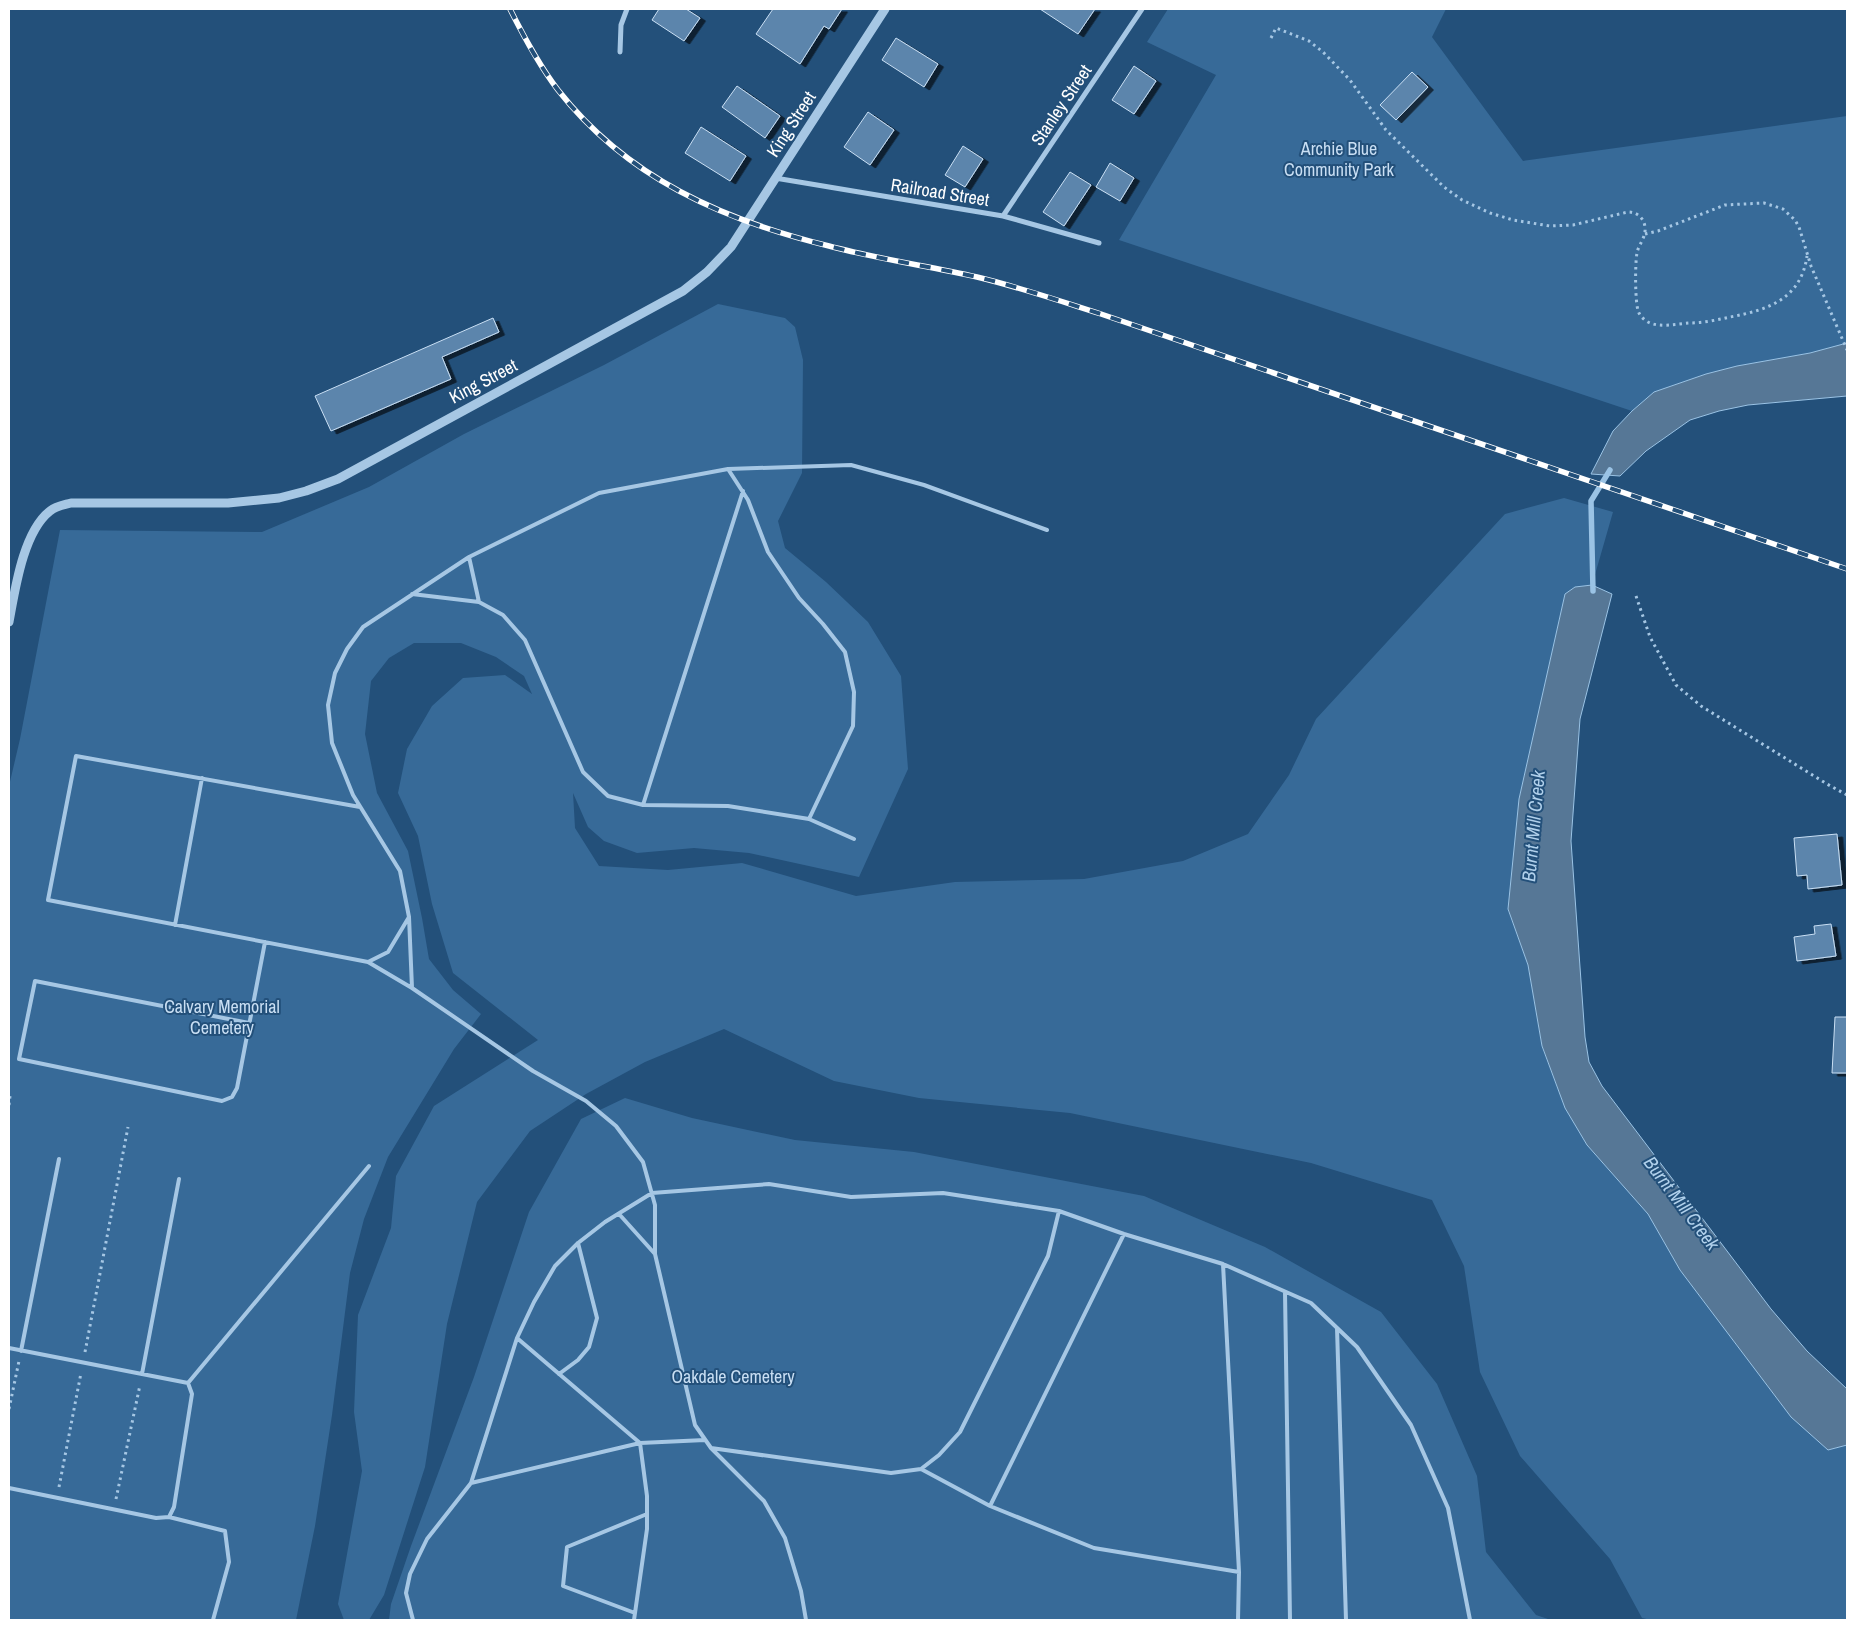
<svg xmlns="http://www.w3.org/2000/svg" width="1856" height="1629" font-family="'Archivo Narrow',sans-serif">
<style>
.green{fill:#376a98}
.water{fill:#567796;stroke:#9ac3e5}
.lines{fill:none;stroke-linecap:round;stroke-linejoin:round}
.stream{stroke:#9ac3e5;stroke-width:5.5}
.building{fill:#5c85ac;stroke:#c9dff4;filter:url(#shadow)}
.path{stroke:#a6c7e4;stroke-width:3;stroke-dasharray:2.5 4;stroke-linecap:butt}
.service{stroke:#a6c7e4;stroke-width:4}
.minor{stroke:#a6c7e4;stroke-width:5}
.tertiary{stroke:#a6c7e4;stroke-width:9}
.rail-casing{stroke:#fff;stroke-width:5.5}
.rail{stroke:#23507a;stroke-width:4;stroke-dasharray:11;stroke-linecap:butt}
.labels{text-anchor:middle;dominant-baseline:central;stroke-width:4;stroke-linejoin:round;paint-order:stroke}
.street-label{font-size:18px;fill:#fff;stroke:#23507a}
.park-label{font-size:18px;fill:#c9dff4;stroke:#23507a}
.water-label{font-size:19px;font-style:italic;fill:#b1d1ec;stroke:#23507a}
</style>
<defs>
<filter id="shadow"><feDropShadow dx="5.5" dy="3" stdDeviation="0" flood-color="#0009"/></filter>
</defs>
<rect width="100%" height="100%" fill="#23507a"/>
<path class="green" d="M1168 9H1446L1432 37 1523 161 1847 116V343L1810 353 1737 366 1706 374 1654 392 1632 411 1119 240 1216 75 1147 42Z
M718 304 785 318 795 327 803 360 802 473 778 521 785 548 826 582 868 622 901 676 908 769 859 877 749 853 694 848 637 853 604 841 588 827 573 793 575 828 599 866 668 870 742 863 856 896 955 882 1084 879 1183 861 1248 834 1289 775 1316 719 1505 514 1564 498 1613 512 1592 585 1575 587 1565 594 1519 799 1508 910 1528 965 1542 1047 1565 1108 1587 1145 1648 1214 1680 1270 1791 1417 1828 1450 1847 1445V1620H1651L1642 1618 1610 1559 1520 1456 1480 1372 1464 1266 1432 1200 1311 1163 1070 1113 919 1098 834 1081 724 1029 645 1062 586 1094 530 1131 477 1202 447 1324 425 1467 384 1595 369 1620H344L338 1604 362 1471 354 1412 358 1315 391 1228 396 1176 434 1106 538 1040 453 973 432 904 418 836 398 793 407 749 432 706 463 678 505 675 532 694 524 676 496 657 461 643H414L389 658 371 681 365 734 377 793 408 851 422 918 429 959 453 990 481 1014 454 1049 388 1157 364 1219 350 1273 332 1415 315 1526 296 1620H9V786L20 739 60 530 262 532 369 487 464 434 604 365Z
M625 1098 692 1118 795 1140 914 1152 1144 1196 1265 1247 1381 1312 1437 1384 1477 1476 1486 1552 1536 1615 1551 1620H389L391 1604 411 1546 474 1377 529 1212 581 1119Z"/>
<path class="water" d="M1847 343V396L1748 405 1719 411 1690 420 1646 451 1620 476 1591 474 1613 431 1632 411 1654 392 1706 374 1737 366 1810 353Z
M1592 585 1612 594 1580 719 1571 841 1585 1037 1589 1062 1602 1086 1771 1309 1807 1351 1847 1389V1445L1828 1450 1791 1417 1680 1270 1648 1214 1587 1145 1565 1108 1542 1046 1528 965 1508 909 1519 799 1565 594 1575 587Z"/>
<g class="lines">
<path class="stream" d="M1593 591 1591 501 1610 470"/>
</g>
<path class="building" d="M659 9H686L700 18 684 41 652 20Z
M773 9H842L829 29 824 26 800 64 756 34Z
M1040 9H1095L1078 34Z
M896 38 938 64 924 87 882 60Z
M1134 66 1156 81 1134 114 1112 100Z
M1412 72 1428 87 1396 120 1380 105Z
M737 86 780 116 765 138 722 107Z
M868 112 894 130 870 165 844 147Z
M701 127 746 156 730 181 685 153Z
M963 146 983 159 965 187 945 175Z
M1110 163 1134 178 1120 201 1096 187Z
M1070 172 1091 185 1064 226 1043 212Z
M493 318 499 332 442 357 451 379 331 431 315 396Z
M1837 834 1842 885 1808 889 1807 875 1797 876 1794 838Z
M1831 924 1836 956 1797 961 1794 937 1815 934 1814 926Z
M1835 1017H1847V1073H1832Z"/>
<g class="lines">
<path class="path" d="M1271 38 1276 28 1309 41 1323 52 1350 80 1386 130 1444 187 1462 200 1490 213 1513 220 1550 226 1573 225 1628 212C1641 212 1648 224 1644 236 1642 242 1638 247 1637 253 1635 263 1635 301 1638 310 1639 315 1643 319 1648 322 1659 328 1676 324 1689 323 1703 323 1717 320 1730 317 1768 310 1801 299 1807 256
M1645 234 1658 231 1725 205 1764 203 1783 209 1795 220 1799 227 1811 266 1847 350
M1636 596 1650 637 1676 685 1701 706 1827 784 1847 795
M9 1105 10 1096
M85 1352 128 1127
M9 1409 19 1361
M59 1487 81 1373
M116 1499 140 1385"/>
<path class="service" d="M728 469 748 500 768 552 799 598 823 624 845 652 854 692 853 726 809 819
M469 557 479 602
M412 594 479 602 503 615 525 640 583 772 608 796 643 805 728 806 809 819 854 839
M643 805 743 491
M360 807 76 756 48 900 368 962 388 952 409 917
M175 925 202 778
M368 962 412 988 533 1071 586 1101 616 1126 643 1162 655 1205V1254L695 1425 711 1448 764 1501 785 1538 801 1591 806 1620
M412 988 409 917 400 871 353 795 332 743 328 705 335 673 347 649 363 627 469 557 599 493 728 469 851 465 924 485 1047 530
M249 1023 35 981 19 1059 222 1101 232 1097 237 1088 265 942
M619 1214 655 1254
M1223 1264 1239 1572 1238 1620
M1285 1292 1290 1620
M1337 1328 1346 1620
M517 1338 640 1443 647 1496V1529L634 1620
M9 1348 188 1383 192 1394 174 1507 169 1517 156 1518 9 1488
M21 1351 59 1159
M142 1374 179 1179
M559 1374 578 1360 589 1347 597 1318 578 1243
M188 1383 369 1166
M711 1448 891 1473 921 1469 939 1455 960 1432 1048 1256 1059 1211
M921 1469 990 1506 1094 1548 1239 1572
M471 1483 517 1338 534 1302 555 1266 578 1243 605 1222 652 1193 769 1184 851 1197 943 1193 1059 1211 1124 1234 1223 1264 1311 1303 1357 1347 1411 1425 1448 1508 1470 1620
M990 1506 1124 1234
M169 1517 225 1531 229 1562 213 1620
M635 1613 563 1586 567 1547 647 1514
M413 1620 406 1593 410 1574 427 1539 471 1483 640 1443 705 1440"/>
<path class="minor" d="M620 52 621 25 627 9
M775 178 1003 216 1099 243
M1003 216 1142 9"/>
<path class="tertiary" d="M9 622C15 590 23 532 50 511 56 506 64 505 71 503H228L279 498 306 491 338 479 683 291 707 272 731 247 885 9"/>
<defs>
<path id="rail" d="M510 9C524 37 539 65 558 90 627 178 723 220 829 246 878 259 928 266 977 277 1019 287 1060 301 1101 314L1847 569"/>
</defs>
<use href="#rail" class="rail-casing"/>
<use href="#rail" class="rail"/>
</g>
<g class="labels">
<g class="street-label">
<text transform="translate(1061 105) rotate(-56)">Stanley Street</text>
<text transform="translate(791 124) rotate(-57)">King Street</text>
<text transform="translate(940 192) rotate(9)">Railroad Street</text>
<text transform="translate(483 381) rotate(-28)">King Street</text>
</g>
<g class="park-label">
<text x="1339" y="148">Archie Blue<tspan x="1339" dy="21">Community Park</tspan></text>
<text x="222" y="1006">Calvary Memorial<tspan x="222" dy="21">Cemetery</tspan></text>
<text x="733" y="1376">Oakdale Cemetery</text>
</g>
<g class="water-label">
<text transform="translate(1533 826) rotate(-85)">Burnt Mill Creek</text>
<text transform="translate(1682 1203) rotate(53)">Burnt Mill Creek</text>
</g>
</g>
<rect width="1856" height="1629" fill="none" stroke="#ffffff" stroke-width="20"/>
</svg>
